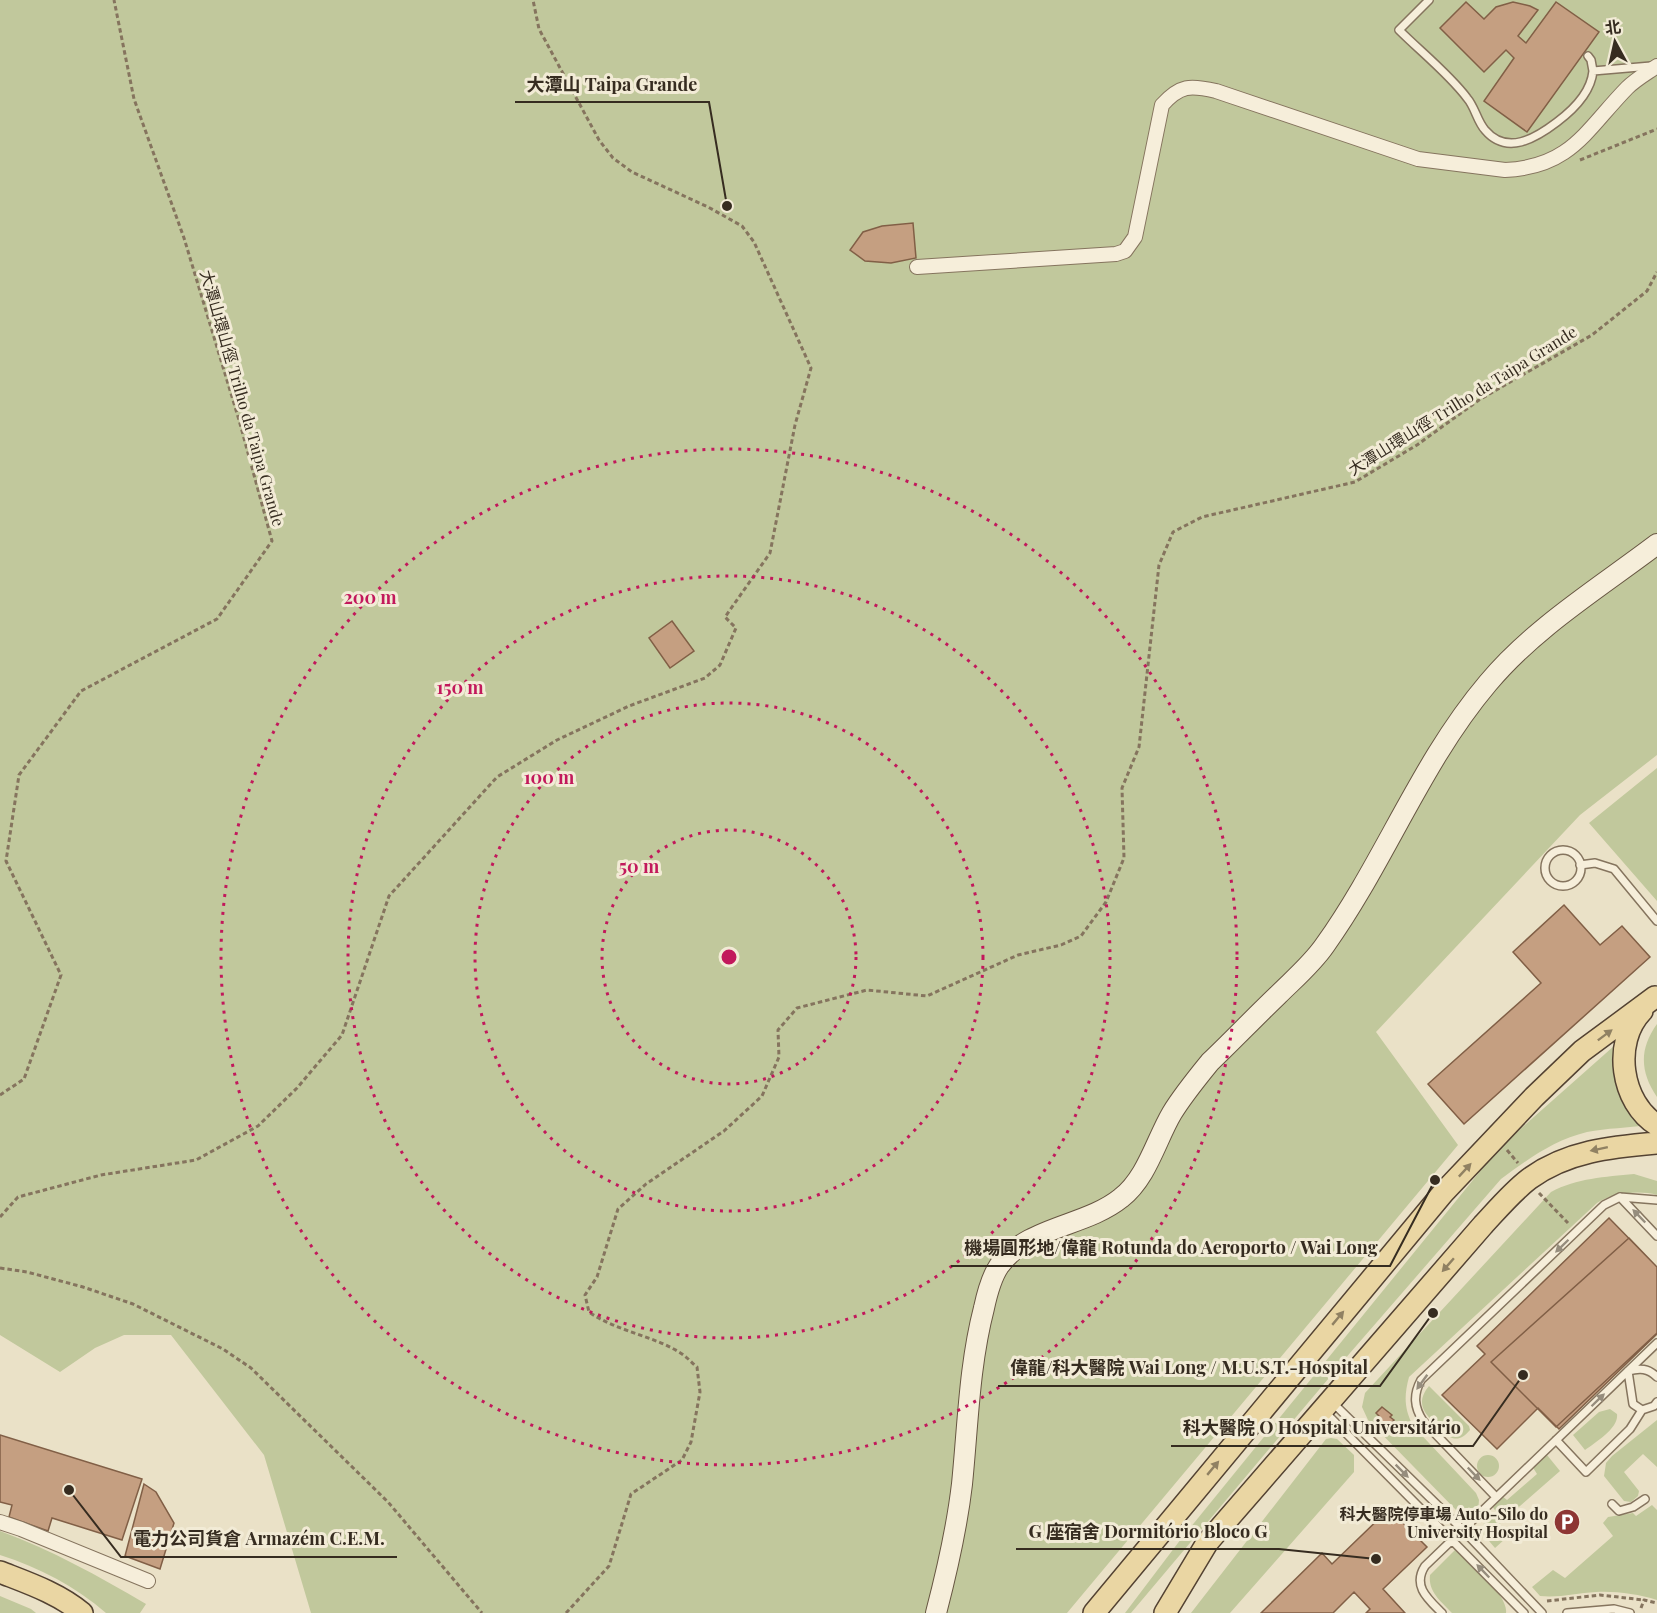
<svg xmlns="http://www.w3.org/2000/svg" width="1657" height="1613" font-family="'Playfair Display','Noto Sans SC',serif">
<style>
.green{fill:#c1c89c}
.building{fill:#c59f81;stroke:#815f46;stroke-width:1.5}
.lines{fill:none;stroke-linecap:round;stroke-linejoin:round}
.lane-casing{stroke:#85745e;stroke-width:10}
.street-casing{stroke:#85745e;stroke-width:16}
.secondary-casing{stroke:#665541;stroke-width:22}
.primary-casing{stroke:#534232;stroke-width:24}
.path{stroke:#85745e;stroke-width:3;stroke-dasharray:4.5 3;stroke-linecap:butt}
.lane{stroke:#f6eeda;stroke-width:7}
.street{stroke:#f6eeda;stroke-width:14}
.secondary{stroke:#f6eeda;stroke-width:20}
.primary{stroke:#ead6a3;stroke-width:21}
.oneway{fill:#908162}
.oneway2{fill:#968d7d}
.ring{fill:none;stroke:#c2185b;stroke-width:3;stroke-dasharray:3 6}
.labels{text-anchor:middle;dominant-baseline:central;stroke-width:6;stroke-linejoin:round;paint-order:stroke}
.street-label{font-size:16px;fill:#362c20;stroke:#f2ebd6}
.poi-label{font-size:16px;font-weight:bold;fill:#362c20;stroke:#f2ebd6;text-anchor:end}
.centre{fill:#c2185b;stroke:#f2ebd6;stroke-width:3}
.ring-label{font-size:18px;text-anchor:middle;font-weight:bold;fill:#c2185b;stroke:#f2ebd6;stroke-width:6;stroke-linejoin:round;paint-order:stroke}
.leader{fill:none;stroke:#362c20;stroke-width:2}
.callout-dot{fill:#362c20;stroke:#f2ebd6;stroke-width:2}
.callout-label{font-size:18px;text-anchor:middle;font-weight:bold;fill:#362c20;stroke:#f2ebd6;stroke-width:6;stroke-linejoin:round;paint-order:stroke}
</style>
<rect width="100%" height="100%" fill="#eae1c7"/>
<path class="green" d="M0 0H1657V755L1580 815 1376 1032 1458 1145 1067 1613H311L264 1455 171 1335H124L95 1348 60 1372 0 1335Z
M1657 768V901L1589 823Z
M1657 1024V1097C1640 1072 1639 1049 1657 1024Z
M1614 1046C1614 1087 1622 1095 1648 1125 1628 1128 1607 1128 1587 1132 1554 1140 1528 1159 1501 1179L1350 1353 1131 1613H1125L1181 1539 1499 1148Z
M1634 1174 1657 1181V1195C1639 1190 1612 1193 1597 1203L1409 1377C1404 1396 1404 1408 1413 1426L1476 1493 1479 1500 1478 1511 1471 1515 1458 1512 1368 1420 1362 1407 1365 1393 1551 1192C1577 1178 1605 1177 1634 1174Z
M1429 1386 1469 1426 1470 1430C1464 1437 1458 1441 1450 1437 1434 1421 1410 1409 1429 1386Z
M1610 1409 1617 1414C1619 1428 1596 1442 1585 1450L1573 1435 1599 1412Z
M1657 1420V1467L1643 1454 1624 1472 1639 1491 1638 1496 1631 1502 1624 1501 1604 1476 1606 1463 1612 1456Z
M1331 1438 1337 1439 1354 1455V1472L1230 1613H1191L1326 1439Z
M1477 1466a11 11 0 1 1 22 0a11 11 0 1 1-22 0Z
M1547 1455 1560 1471 1496 1527 1505 1539 1495 1548 1484 1535 1482 1528 1484 1523 1497 1513 1492 1506 1494 1501 1502 1496 1507 1500 1537 1474 1532 1466Z
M1652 1505 1657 1510V1600C1638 1594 1616 1591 1596 1592 1577 1593 1559 1598 1540 1596L1532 1587 1553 1570 1565 1578 1613 1536 1603 1523 1608 1517 1633 1513 1636 1516Z
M0 1531C52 1550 98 1576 146 1604L140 1613H106C75 1586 40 1568 0 1555Z
M1455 1550C1468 1562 1509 1595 1506 1613H1452C1441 1601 1428 1592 1430 1575Z
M0 1596 31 1609 36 1613H0Z"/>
<path class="building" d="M1466 2 1484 19 1496 7 1513 2 1530 6 1538 10 1518 36 1526 43 1556 2 1599 32 1527 132 1484 101 1514 58 1506 50 1484 72 1440 28Z
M913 223 916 258 891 263 865 261 850 250 863 232 882 226Z
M672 621 694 651 670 668 649 638Z
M1564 905 1600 945 1622 926 1650 957 1464 1124 1428 1084 1541 983 1513 952Z
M1609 1218 1657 1267V1334L1559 1429 1538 1408 1497 1449 1442 1395 1485 1354 1477 1346Z
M1629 1238 1657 1267V1333L1556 1427 1491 1362Z
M1382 1407 1392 1415 1390 1417 1394 1420 1383 1432 1373 1423 1379 1416 1376 1413Z
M0 1435 142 1479 122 1540 52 1518 48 1531 9 1517 12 1505 0 1502Z
M144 1484 156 1492 174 1523 160 1569 125 1556Z
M1389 1509 1427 1547 1383 1589 1405 1613H1366L1370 1609 1354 1592 1333 1613H1261L1322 1553 1332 1564Z"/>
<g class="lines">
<defs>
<path id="lane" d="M1429 0 1399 30C1420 51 1450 75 1467 98 1475 107 1477 121 1485 130 1507 156 1536 138 1557 122 1573 110 1591 92 1593 71L1651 66
M1588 56 1591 60 1593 71
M1545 868a18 18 0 1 1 36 0a18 18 0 1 1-36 0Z
M1580 865 1595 863 1614 869 1657 921
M1620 1197 1657 1236
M1333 1403 1463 1530 1542 1613
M1642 1410 1633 1404 1628 1371C1640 1368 1648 1368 1657 1377
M1325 1412 1524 1613
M1556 1440 1586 1472 1630 1429 1642 1410 1654 1406 1657 1402
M1496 1497 1423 1421C1414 1407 1413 1395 1421 1380L1604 1205 1620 1197 1657 1200
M1612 1504 1619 1511 1633 1507 1645 1499
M1442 1613C1428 1599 1412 1586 1425 1566L1657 1343
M1567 1613 1614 1609 1630 1613"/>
<path id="street" d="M917 267 1116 254 1125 251 1135 237 1162 105C1180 85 1190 85 1216 91L1418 159 1505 170C1571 167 1586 130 1627 88 1636 79 1647 73 1657 66
M0 1522 21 1529 148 1581"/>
<path id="secondary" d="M936 1613C947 1571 957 1527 962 1484 968 1425 969 1366 984 1308 987 1294 991 1278 999 1266 1027 1226 1085 1227 1121 1198 1147 1178 1156 1140 1172 1113 1183 1095 1197 1078 1210 1062 1233 1040 1255 1017 1278 995 1294 979 1312 964 1325 945 1385 861 1421 762 1488 683 1535 627 1599 588 1657 544"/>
<path id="primary" d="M1642 1011C1612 1042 1621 1103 1657 1125
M0 1572C28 1583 58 1593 82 1613
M1094 1613 1443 1193 1534 1097 1582 1051 1655 997
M1165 1613 1207 1543 1483 1225C1497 1210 1512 1192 1529 1179 1567 1151 1611 1147 1657 1143"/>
</defs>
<use href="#lane" class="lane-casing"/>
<use href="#street" class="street-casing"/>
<use href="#secondary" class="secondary-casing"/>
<use href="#primary" class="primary-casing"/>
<path class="path" d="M1580 160 1657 129
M0 1095 24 1079 61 975 6 861 19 775 81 691 217 619 272 541 239 420 184 238 134 99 114 0
M1507 1150 1518 1163
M1539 1193 1568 1223
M0 1217 18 1197 101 1175 196 1160 258 1126 297 1088 342 1035 389 896 497 777 557 740 629 706 705 678 720 665 736 628 725 617 770 553 795 425 811 368 754 242 742 226 708 207 632 172 613 158 599 140 539 29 533 0
M0 1268 27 1272 83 1287 133 1304 223 1349 251 1368 388 1502 482 1613
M1547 1601 1600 1595 1644 1600
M1641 1608 1644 1600 1657 1603
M566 1613 609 1566 631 1494 682 1460 691 1442 700 1392 697 1367C691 1362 686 1356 679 1352 651 1335 616 1331 589 1312L585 1295 597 1277 618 1209 646 1184 724 1131 762 1096 779 1057 778 1030 797 1008 867 990 927 996 1018 955 1061 945 1081 936 1106 902 1124 858 1122 788 1139 747 1159 565 1173 532 1202 517 1355 482 1417 445 1479 400 1592 335 1647 291 1657 272"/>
<use href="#lane" class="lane"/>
<use href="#street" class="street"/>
<use href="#secondary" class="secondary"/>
<use href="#primary" class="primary"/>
</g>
<defs><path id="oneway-solid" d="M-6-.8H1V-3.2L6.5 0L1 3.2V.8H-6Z" transform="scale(1.5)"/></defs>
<g class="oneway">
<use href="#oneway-solid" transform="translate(1605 1035) rotate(-37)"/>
<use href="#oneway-solid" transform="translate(1599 1149) rotate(168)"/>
<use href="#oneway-solid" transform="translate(1465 1170) rotate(-47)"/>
<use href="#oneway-solid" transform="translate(1448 1265) rotate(131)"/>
<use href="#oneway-solid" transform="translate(1338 1318) rotate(-50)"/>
<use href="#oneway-solid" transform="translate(1213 1468) rotate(-50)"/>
</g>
<g class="oneway2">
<use href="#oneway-solid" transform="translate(1639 1216) rotate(-134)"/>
<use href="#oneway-solid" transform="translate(1562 1246) rotate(136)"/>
<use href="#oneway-solid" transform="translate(1422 1382) rotate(126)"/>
<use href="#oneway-solid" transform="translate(1598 1400) rotate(-44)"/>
<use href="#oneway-solid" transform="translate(1402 1471) rotate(45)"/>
<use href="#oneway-solid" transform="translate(1474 1474) rotate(46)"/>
<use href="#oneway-solid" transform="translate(1483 1571) rotate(-134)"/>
</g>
<g class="ring">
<circle cx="729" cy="957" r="127"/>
<circle cx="729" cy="957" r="254"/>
<circle cx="729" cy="957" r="381"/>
<circle cx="729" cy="957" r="508"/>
</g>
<defs>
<symbol id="parking-disc" viewBox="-11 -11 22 22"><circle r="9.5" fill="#8e3634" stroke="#f2ebd6"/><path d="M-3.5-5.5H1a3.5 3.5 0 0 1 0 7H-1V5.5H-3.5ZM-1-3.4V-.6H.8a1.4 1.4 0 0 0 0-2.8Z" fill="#fff"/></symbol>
</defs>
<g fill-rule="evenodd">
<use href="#parking-disc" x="1552" y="1507" width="30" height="30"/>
</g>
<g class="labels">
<g class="street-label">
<text transform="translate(243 398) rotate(74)">大潭山環山徑 Trilho da Taipa Grande</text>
<text transform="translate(1462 400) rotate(-32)">大潭山環山徑 Trilho da Taipa Grande</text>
</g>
<g class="poi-label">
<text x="1548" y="1513">科大醫院停車場 Auto-Silo do<tspan x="1548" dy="18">University Hospital</tspan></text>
</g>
</g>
<circle cx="729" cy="957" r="9" class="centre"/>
<g class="ring-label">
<text x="370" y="604">200 m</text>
<text x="460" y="694">150 m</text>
<text x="549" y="784">100 m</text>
<text x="639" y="873">50 m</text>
</g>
<path class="leader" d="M727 206L709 102H515M1435 1180L1390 1266H951M1433 1313L1380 1386H998M1523 1375L1473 1446H1171M1376 1559L1279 1549H1016M69 1490L121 1557H397"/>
<g class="callout-dot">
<circle cx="727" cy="206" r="6"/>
<circle cx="1435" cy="1180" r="6"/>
<circle cx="1433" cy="1313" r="6"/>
<circle cx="1523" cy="1375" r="6"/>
<circle cx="1376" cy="1559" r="6"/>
<circle cx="69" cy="1490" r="6"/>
</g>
<g class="callout-label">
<text x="612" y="91">大潭山 Taipa Grande</text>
<text x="1171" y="1254">機場圓形地/偉龍 Rotunda do Aeroporto / Wai Long</text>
<text x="1189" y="1374">偉龍/科大醫院 Wai Long / M.U.S.T.-Hospital</text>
<text x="1322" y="1434">科大醫院 O Hospital Universitário</text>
<text x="1148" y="1538">G 座宿舍 Dormitório Bloco G</text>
<text x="259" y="1545">電力公司貨倉 Armazém C.E.M.</text>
</g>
<g transform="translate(1615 42) rotate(352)" stroke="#f2ebd6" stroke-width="4.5" paint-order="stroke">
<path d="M0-4.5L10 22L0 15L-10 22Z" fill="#362c20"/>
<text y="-9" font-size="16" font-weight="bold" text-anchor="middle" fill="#362c20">北</text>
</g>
</svg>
